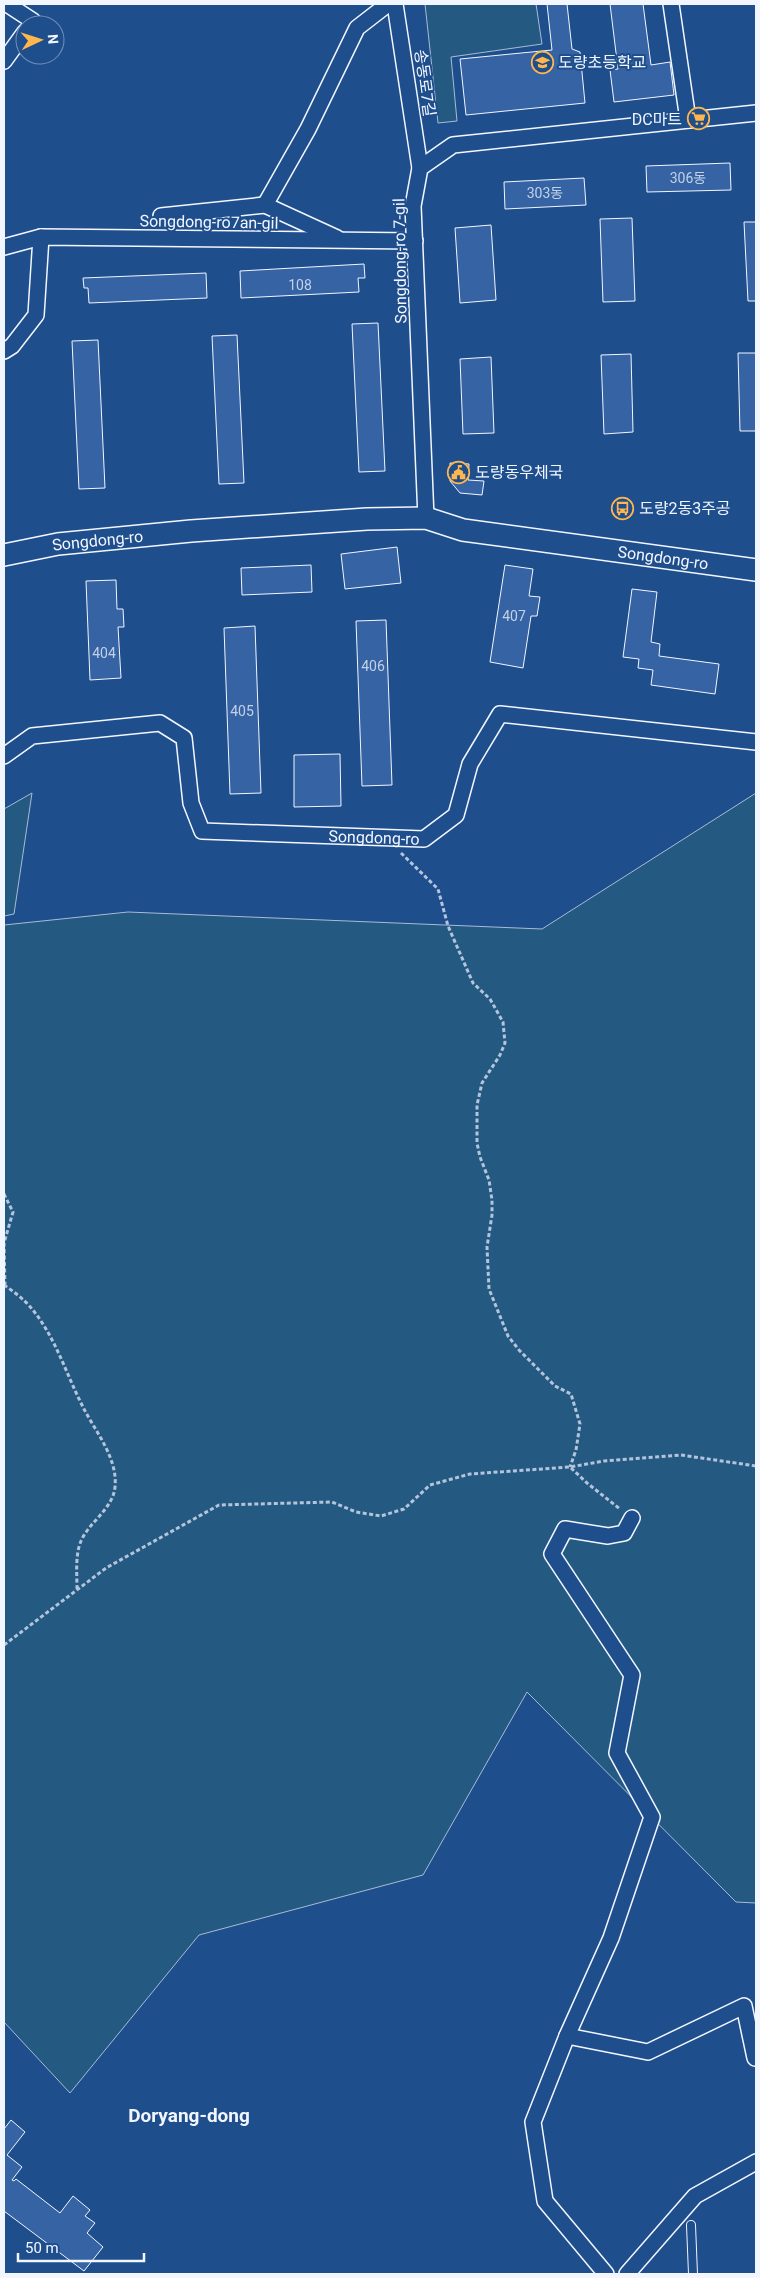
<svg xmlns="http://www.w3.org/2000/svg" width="760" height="2278" font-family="Roboto,'Noto Sans KR',sans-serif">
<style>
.green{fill:#245a82;stroke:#a8bbd7}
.building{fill:#3563a3;stroke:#f2f6ff}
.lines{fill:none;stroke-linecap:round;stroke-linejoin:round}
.lane-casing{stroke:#f2f6ff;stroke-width:10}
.street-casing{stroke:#f2f6ff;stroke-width:18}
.secondary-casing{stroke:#f2f6ff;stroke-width:24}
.path{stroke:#b3c4dc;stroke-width:3;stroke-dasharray:4 2.5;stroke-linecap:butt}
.lane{stroke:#1f4e8c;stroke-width:8}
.street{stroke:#1f4e8c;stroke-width:15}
.secondary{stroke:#1f4e8c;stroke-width:21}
.labels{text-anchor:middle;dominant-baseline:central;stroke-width:4;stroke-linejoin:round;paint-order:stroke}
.number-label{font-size:14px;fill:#c3d1e8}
.poi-label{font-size:16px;fill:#f2f6ff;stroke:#1f4e8c;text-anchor:start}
.street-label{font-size:16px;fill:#f2f6ff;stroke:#1f4e8c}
.quarter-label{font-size:19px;font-weight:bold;fill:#f2f6ff;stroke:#1f4e8c}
</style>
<rect width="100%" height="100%" fill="#1f4e8c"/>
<path class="green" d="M425 4H536L542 44 451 57 457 121 438 123Z
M32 793 14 914 4 916V809Z
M756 793V1903L736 1902 527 1692 423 1875 199 1935 70 2093 4 2022V925L128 912 542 929Z"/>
<path class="building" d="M547 4H567L572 49 580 52 585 103 466 115 460 59 552 50Z
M610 4H643L651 65 670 62 674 95 614 102 610 70 618 69Z
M730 163 731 190 647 192 646 166Z
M584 178 586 205 505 209 504 182Z
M632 218 635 301 603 302 600 219Z
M744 222H756V301H748Z
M491 225 496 300 460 303 455 228Z
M364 264 365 278H358L359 292 241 298 240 271Z
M206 273 207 298 89 303 88 288H84L83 278Z
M378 323 385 471 359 472 352 324Z
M237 335 244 483 219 484 212 336Z
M98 340 105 488 79 489 72 341Z
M738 353H756V431H740Z
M631 354 633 432 604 434 601 355Z
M491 357 494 433 463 434 460 359Z
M450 463 469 464 468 480 484 481 482 495 460 493 450 481Z
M397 547 401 583 345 589 341 554Z
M311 565 312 592 242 595 241 568Z
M505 565 533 569 529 596 540 597 537 616H531L523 668 490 662Z
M116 580 117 609H123L124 627H118L121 678 90 680 86 581Z
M632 589 657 592 651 642 660 644 659 656 719 664 715 694 651 685 653 670 638 668 639 659 623 657Z
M386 620 392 785 362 786 356 621Z
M255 626 261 793 230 794 224 628Z
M340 754 341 806 294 807V755Z
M11 2120 25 2132 7 2155 22 2167 12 2180 14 2181 16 2179 60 2213 73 2196 90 2210 85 2216 95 2223 87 2233 103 2247 84 2271 4 2211V2129Z"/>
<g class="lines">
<defs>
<path id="lane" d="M691 2225 693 2274"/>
<g id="street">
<path d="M7 4 33 21 30 25"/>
<path d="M395 4 420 168"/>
<path d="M671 4 688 120"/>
<path d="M4 61 25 32"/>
<path d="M161 216 265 205"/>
<path d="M337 238 265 205 308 129 357 28 388 4"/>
<path d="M4 247 41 237 415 241"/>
<path d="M4 351 12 346 36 315 41 237"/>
<path d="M426 518 413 206 420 168 453 145 756 113"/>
<path id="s1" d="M4 756 32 736 160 723 184 738 191 803 202 831 424 839 456 815 470 764 500 714 756 742"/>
<path d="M567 2036 611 1938 652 1817 617 1753 632 1675 552 1554 565 1529 608 1536 624 1533 632 1518"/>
<path d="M606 2274 545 2201 533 2122 567 2036 648 2052 744 2006 755 2058"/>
<path d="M627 2274 695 2196 756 2162"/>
</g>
<g id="secondary">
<path id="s2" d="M4 555 58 544 191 531 367 519 426 518 463 530 756 570"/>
</g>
</defs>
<use href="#lane" class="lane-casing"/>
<use href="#street" class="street-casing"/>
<use href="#secondary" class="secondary-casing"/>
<path class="path" d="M401 853 438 889 448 926 473 983 490 999 503 1022 505 1043 500 1055 482 1083 477 1105V1143L480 1157 489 1180 492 1200V1215L487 1247 489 1289 508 1336 519 1350 555 1386 571 1394 580 1424 576 1450 570 1467
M4 1194 13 1212 4 1243 5 1285
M4 1285C13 1291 25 1300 32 1309 56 1338 66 1374 83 1407 95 1431 118 1458 115 1487 113 1509 89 1522 81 1541 75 1555 77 1574 77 1589
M571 1468 587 1483 620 1509
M4 1645 106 1568 219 1505 332 1502 356 1512 381 1516 404 1509 430 1485 470 1474 570 1467 604 1461 681 1455 756 1466"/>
<use href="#lane" class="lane"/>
<use href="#street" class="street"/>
<use href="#secondary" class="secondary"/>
</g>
<defs>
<symbol id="school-ring" viewBox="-11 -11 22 22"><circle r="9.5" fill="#1f4e8c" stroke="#ffb74d" stroke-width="1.5"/><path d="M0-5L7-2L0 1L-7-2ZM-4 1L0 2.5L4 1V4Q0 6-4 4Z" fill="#ffb74d"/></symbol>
<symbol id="supermarket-ring" viewBox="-11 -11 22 22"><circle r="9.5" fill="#1f4e8c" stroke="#ffb74d" stroke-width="1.5"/><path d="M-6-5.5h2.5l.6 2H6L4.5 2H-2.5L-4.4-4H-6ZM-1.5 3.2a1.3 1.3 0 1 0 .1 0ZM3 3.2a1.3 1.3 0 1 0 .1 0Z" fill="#ffb74d"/></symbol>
<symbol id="civic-ring" viewBox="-11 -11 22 22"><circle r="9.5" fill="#1f4e8c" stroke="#ffb74d" stroke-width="1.5"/><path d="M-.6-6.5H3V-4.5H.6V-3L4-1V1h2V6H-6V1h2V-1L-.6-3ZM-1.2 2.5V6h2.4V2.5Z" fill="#ffb74d"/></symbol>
<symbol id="bus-ring" viewBox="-11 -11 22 22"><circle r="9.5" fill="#1f4e8c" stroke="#ffb74d" stroke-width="1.5"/><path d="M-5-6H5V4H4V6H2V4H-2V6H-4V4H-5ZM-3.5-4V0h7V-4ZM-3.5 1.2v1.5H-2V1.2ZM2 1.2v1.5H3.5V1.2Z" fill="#ffb74d"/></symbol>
</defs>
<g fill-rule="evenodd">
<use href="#school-ring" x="530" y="50" width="25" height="25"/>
<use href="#supermarket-ring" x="686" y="106" width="25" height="25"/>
<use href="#civic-ring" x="446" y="460" width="25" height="25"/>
<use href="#bus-ring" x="610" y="496" width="25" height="25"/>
</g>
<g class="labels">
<g class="number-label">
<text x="688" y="178">306동</text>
<text x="545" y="193">303동</text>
<text x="300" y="285">108</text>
<text x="514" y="616">407</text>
<text x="104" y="653">404</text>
<text x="373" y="666">406</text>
<text x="242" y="711">405</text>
</g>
<g class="poi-label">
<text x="558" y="62">도량초등학교</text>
<text x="682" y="119" text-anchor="end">DC마트</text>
<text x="475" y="472">도량동우체국</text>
<text x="639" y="508">도량2동3주공</text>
</g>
<g class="street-label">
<text transform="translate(425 83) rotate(82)">송동로7길</text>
<text transform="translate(209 222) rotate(1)">Songdong-ro7an-gil</text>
<text transform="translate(400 261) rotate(-91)">Songdong-ro 7-gil</text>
<text stroke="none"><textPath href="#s2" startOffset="95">Songdong-ro</textPath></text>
<text stroke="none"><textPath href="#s2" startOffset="665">Songdong-ro</textPath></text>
<text stroke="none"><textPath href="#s1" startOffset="459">Songdong-ro</textPath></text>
</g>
<g class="quarter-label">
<text x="189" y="2115">Doryang-dong</text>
</g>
</g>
<rect width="760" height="2278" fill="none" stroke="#f2f6ff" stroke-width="10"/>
<g transform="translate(40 40) rotate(86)"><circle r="24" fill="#1f4e8c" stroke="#7391ba"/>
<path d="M0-4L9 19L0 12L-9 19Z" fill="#ffb74d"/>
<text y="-8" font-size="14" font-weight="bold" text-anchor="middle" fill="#f2f6ff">N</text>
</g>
<path d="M18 2253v8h126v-8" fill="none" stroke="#f2f6ff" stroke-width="2.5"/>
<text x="25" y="2253" font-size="15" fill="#f2f6ff" stroke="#1f4e8c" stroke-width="4" paint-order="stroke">50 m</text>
</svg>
